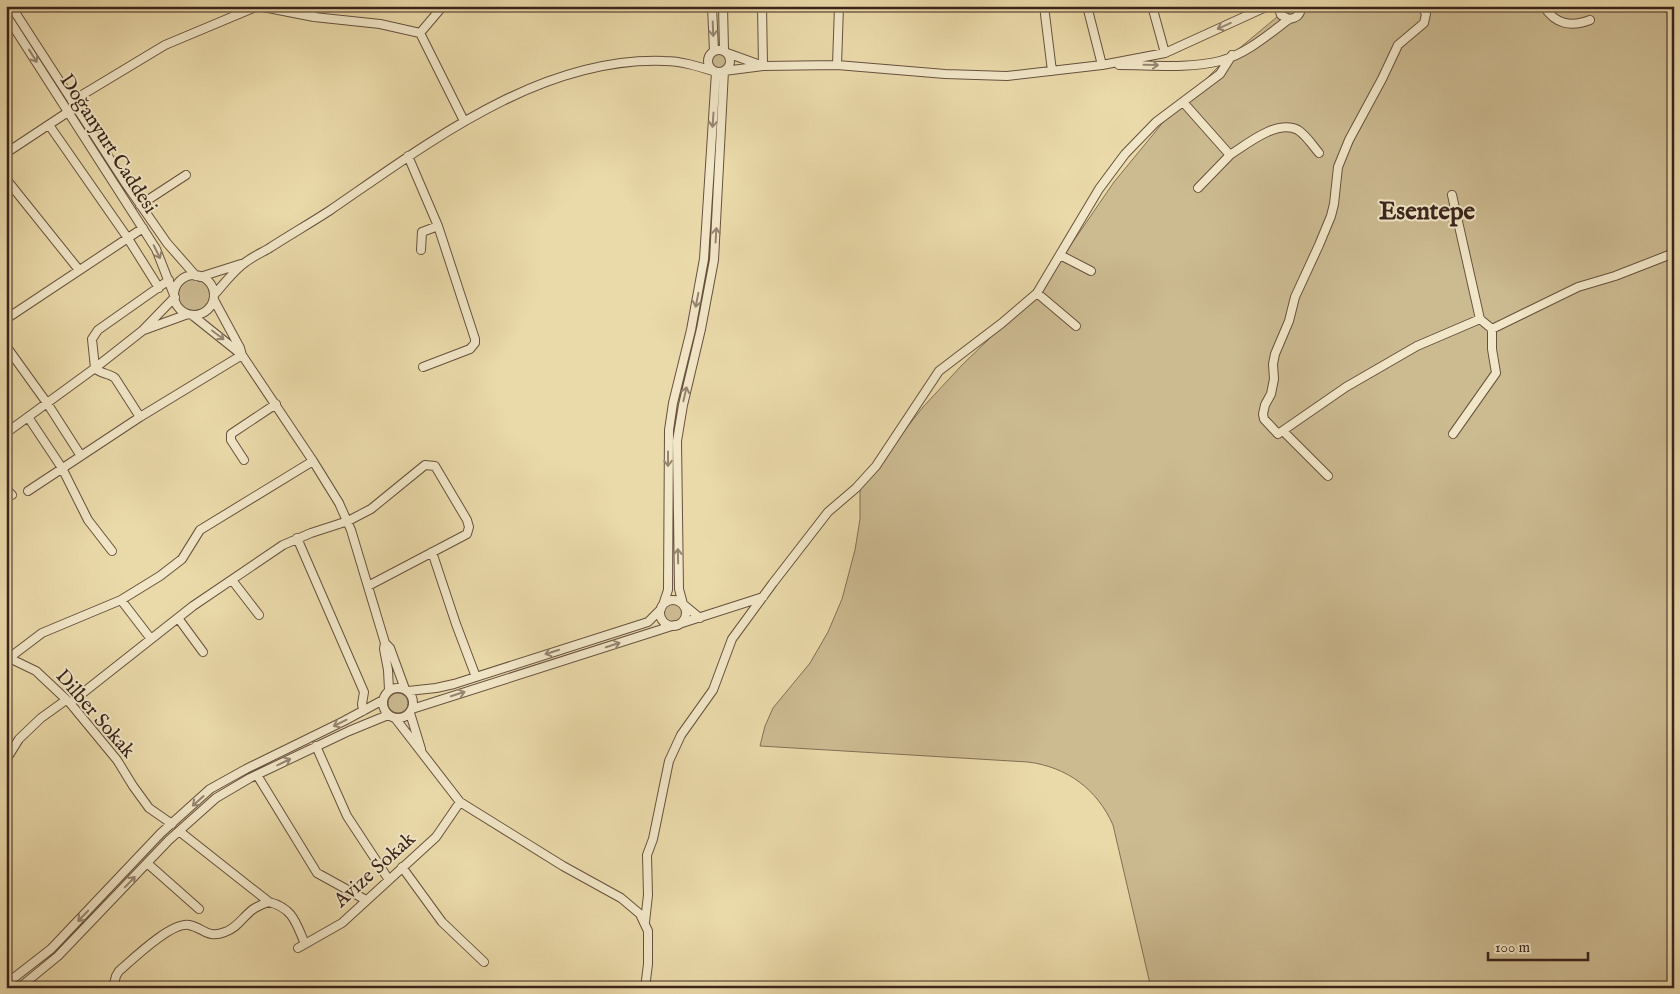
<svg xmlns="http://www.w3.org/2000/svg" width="1680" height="994" font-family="'IM FELL English',serif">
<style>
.green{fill:#ccba91;stroke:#836f56}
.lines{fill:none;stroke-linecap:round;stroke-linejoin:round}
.minor-casing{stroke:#66513e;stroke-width:10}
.minor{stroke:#f1e6c7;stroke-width:8}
.oneway{stroke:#968571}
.labels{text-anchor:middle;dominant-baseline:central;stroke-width:4;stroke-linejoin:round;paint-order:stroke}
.street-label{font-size:20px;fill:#3a241b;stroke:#f1e6c7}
.district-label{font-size:25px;font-weight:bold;fill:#3a241b;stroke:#f1e6c7}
</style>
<rect width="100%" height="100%" fill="#ead9a9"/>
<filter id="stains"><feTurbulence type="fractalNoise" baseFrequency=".004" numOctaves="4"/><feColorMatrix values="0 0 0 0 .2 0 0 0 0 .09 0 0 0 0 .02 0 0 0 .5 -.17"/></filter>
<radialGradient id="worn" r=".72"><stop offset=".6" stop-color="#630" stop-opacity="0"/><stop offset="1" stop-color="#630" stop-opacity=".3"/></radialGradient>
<path class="green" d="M1282 6H1674V988H1151L1113 825C1097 789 1067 767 1028 762L760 746 765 726 773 708 810 663 828 632 842 599 855 550 860 519V487L923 407 962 365 1014 315 1057 265 1114 182 1165 120 1224 61 1283 12Z
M711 61a9 9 0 1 1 18 0a9 9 0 1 1-18 0Z
M178 295a16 16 0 1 1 32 0a16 16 0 1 1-32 0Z
M663 612a10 10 0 1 1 20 0a10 10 0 1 1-20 0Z
M388 703a10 10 0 1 1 20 0a10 10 0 1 1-20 0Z"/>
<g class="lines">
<defs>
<path id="minor" d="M11 6 126 184 167 243 196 276
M258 6 314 17 380 24 420 33
M308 6 314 17
M712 6 714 51
M723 6 724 50
M1044 6 1052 71
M1087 6 1102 65
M1152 6 1165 53
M1278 6 1281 15 1289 19C1297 18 1301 14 1301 6
M1422 6 1426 14 1424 23 1398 45 1382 79 1349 140 1338 167 1334 204 1331 216 1319 245 1295 297 1289 321 1275 354 1273 364 1274 379 1271 394 1265 405 1263 414 1264 419 1278 434 1346 387 1417 346 1480 319 1492 329 1578 287 1615 276 1674 253
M1544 6C1555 25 1572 27 1590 20
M6 15 156 249 174 295
M420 33 464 121
M420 33 443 6
M708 61a11 11 0 1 1 22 0a11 11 0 1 1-22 0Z
M727 53 763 66 762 6
M837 65 839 6
M1119 65C1152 65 1188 69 1220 61 1246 54 1268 35 1289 19
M72 101 165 45 258 6
M1183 102 1230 155 1198 188
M49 125 127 237 159 288
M6 153 68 112
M1230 155C1247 144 1277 119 1298 130 1306 135 1313 146 1319 153
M408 156 438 226 475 339V343L470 349 423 367
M6 179 79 270
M1452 195 1480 319
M140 205 186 175
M421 250 422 232 438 226
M1060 255 1091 271
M174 295a20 20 0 1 1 40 0a20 20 0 1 1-40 0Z
M200 277 241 264
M1037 293 1076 326
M214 295C223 285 231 274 242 265 250 258 259 254 268 249 288 236 309 224 329 211 427 144 540 56 665 61 682 61 700 67 716 72L704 259 691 330 673 403 669 430 668 590 663 605
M214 300 240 348 242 355 313 461 339 503 351 530 385 643 390 648 405 689
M192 315 242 355
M6 319 143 228
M144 330 188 314
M6 346 47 403 81 456
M28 417 62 468 88 520 112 551
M140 417 115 378C109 373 100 374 95 368L92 339 98 330 169 280
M1283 431 1328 476
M6 433 95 368 142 331 175 297
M1453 434 1496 373 1492 349V329
M244 460 231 440V434L276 404
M6 489 12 495
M28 491 140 417 242 355
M297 538 364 692 362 704 363 711
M432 552 456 624 476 677
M232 580 259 615
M121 600 151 639
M660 613a13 13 0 1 1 26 0a13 13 0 1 1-26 0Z
M178 618 203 652
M700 618 683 604 679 589 677 441 683 405 701 329 714 260 724 71 763 66 837 65 945 74 1007 76 1102 65 1165 53 1268 6
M679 624 763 597
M385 643 384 649 388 670 389 690
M7 657 36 671 70 703 117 760 133 786 149 808 172 824
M9 658 42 633 121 600 160 576 182 559 200 530 313 461
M383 703a15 15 0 1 1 30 0a15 15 0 1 1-30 0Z
M408 691 436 688 454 684 648 622 661 609
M70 703 193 606 283 545 311 533 348 521 371 509 425 465 435 466 467 520 469 527 467 534 368 586
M412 709 675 625
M410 713 421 749
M395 718 460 802 563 866 621 898 640 914 648 931V964L645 988
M316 746 347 816 389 880
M6 760 19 739 41 718 66 700
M257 775 317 873 366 900
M179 831 269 902C293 908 296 923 305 944
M147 863 199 909
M402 867 442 922 484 962
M645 922 648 895 647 855 653 839 669 761 681 735 713 690 732 639 773 583 828 512 856 488 876 466 939 371 1002 323 1037 293 1099 189 1125 154 1156 122 1220 74 1232 55
M298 948 342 923 436 837 460 802
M6 984 51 949 161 833 210 789 246 769 344 721 383 700
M19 988 58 956 169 840 216 798 250 778 349 731 388 715
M113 988 116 976 119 971C133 959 171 922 189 925 204 928 207 939 225 932 237 928 242 918 252 910 257 906 263 904 269 902"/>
</defs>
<use href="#minor" class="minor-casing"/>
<use href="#minor" class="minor"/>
</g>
<defs><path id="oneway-shaft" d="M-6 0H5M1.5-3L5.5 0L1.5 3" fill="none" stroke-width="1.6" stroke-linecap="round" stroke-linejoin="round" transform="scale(1.25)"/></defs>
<g class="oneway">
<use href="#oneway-shaft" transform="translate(1224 26) rotate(156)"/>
<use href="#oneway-shaft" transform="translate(713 29) rotate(88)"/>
<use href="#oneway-shaft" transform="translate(33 56) rotate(58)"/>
<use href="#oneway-shaft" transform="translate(1151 65) rotate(1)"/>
<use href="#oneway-shaft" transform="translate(713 120) rotate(94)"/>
<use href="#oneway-shaft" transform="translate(716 235) rotate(-87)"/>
<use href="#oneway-shaft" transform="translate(157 252) rotate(64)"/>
<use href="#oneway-shaft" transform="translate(697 300) rotate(101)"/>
<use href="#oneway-shaft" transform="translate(218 335) rotate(37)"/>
<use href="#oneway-shaft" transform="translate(685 394) rotate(-77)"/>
<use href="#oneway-shaft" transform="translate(668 459) rotate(90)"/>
<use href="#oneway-shaft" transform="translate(678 556) rotate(-91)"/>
<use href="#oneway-shaft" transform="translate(613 645) rotate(-18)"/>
<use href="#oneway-shaft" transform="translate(552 652) rotate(162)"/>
<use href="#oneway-shaft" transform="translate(458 694) rotate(-18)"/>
<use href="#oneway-shaft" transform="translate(340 723) rotate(154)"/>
<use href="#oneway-shaft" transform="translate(284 762) rotate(-26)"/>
<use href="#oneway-shaft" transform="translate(198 801) rotate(138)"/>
<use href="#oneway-shaft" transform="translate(130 882) rotate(-46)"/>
<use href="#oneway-shaft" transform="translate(83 916) rotate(134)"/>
</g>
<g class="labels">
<g class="street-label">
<text transform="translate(108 144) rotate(57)">Doğanyurt Caddesi</text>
<text transform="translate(95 714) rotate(49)">Dilber Sokak</text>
<text transform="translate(375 870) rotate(-42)">Avize Sokak</text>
</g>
<g class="district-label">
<text x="1427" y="212">Esentepe</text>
</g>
</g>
<rect width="1680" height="994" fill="none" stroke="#ead9a9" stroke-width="25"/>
<rect x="8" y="8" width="1665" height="979" fill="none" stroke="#3a241b" stroke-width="2.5"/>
<rect x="12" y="12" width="1655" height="969" fill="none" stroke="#3a241b"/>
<path d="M1488 952v8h100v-8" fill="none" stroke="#3a241b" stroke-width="2.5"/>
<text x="1495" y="952" font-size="15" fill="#3a241b" stroke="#f1e6c7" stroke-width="4" paint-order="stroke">100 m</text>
<rect width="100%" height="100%" filter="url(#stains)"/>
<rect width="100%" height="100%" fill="url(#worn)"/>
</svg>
